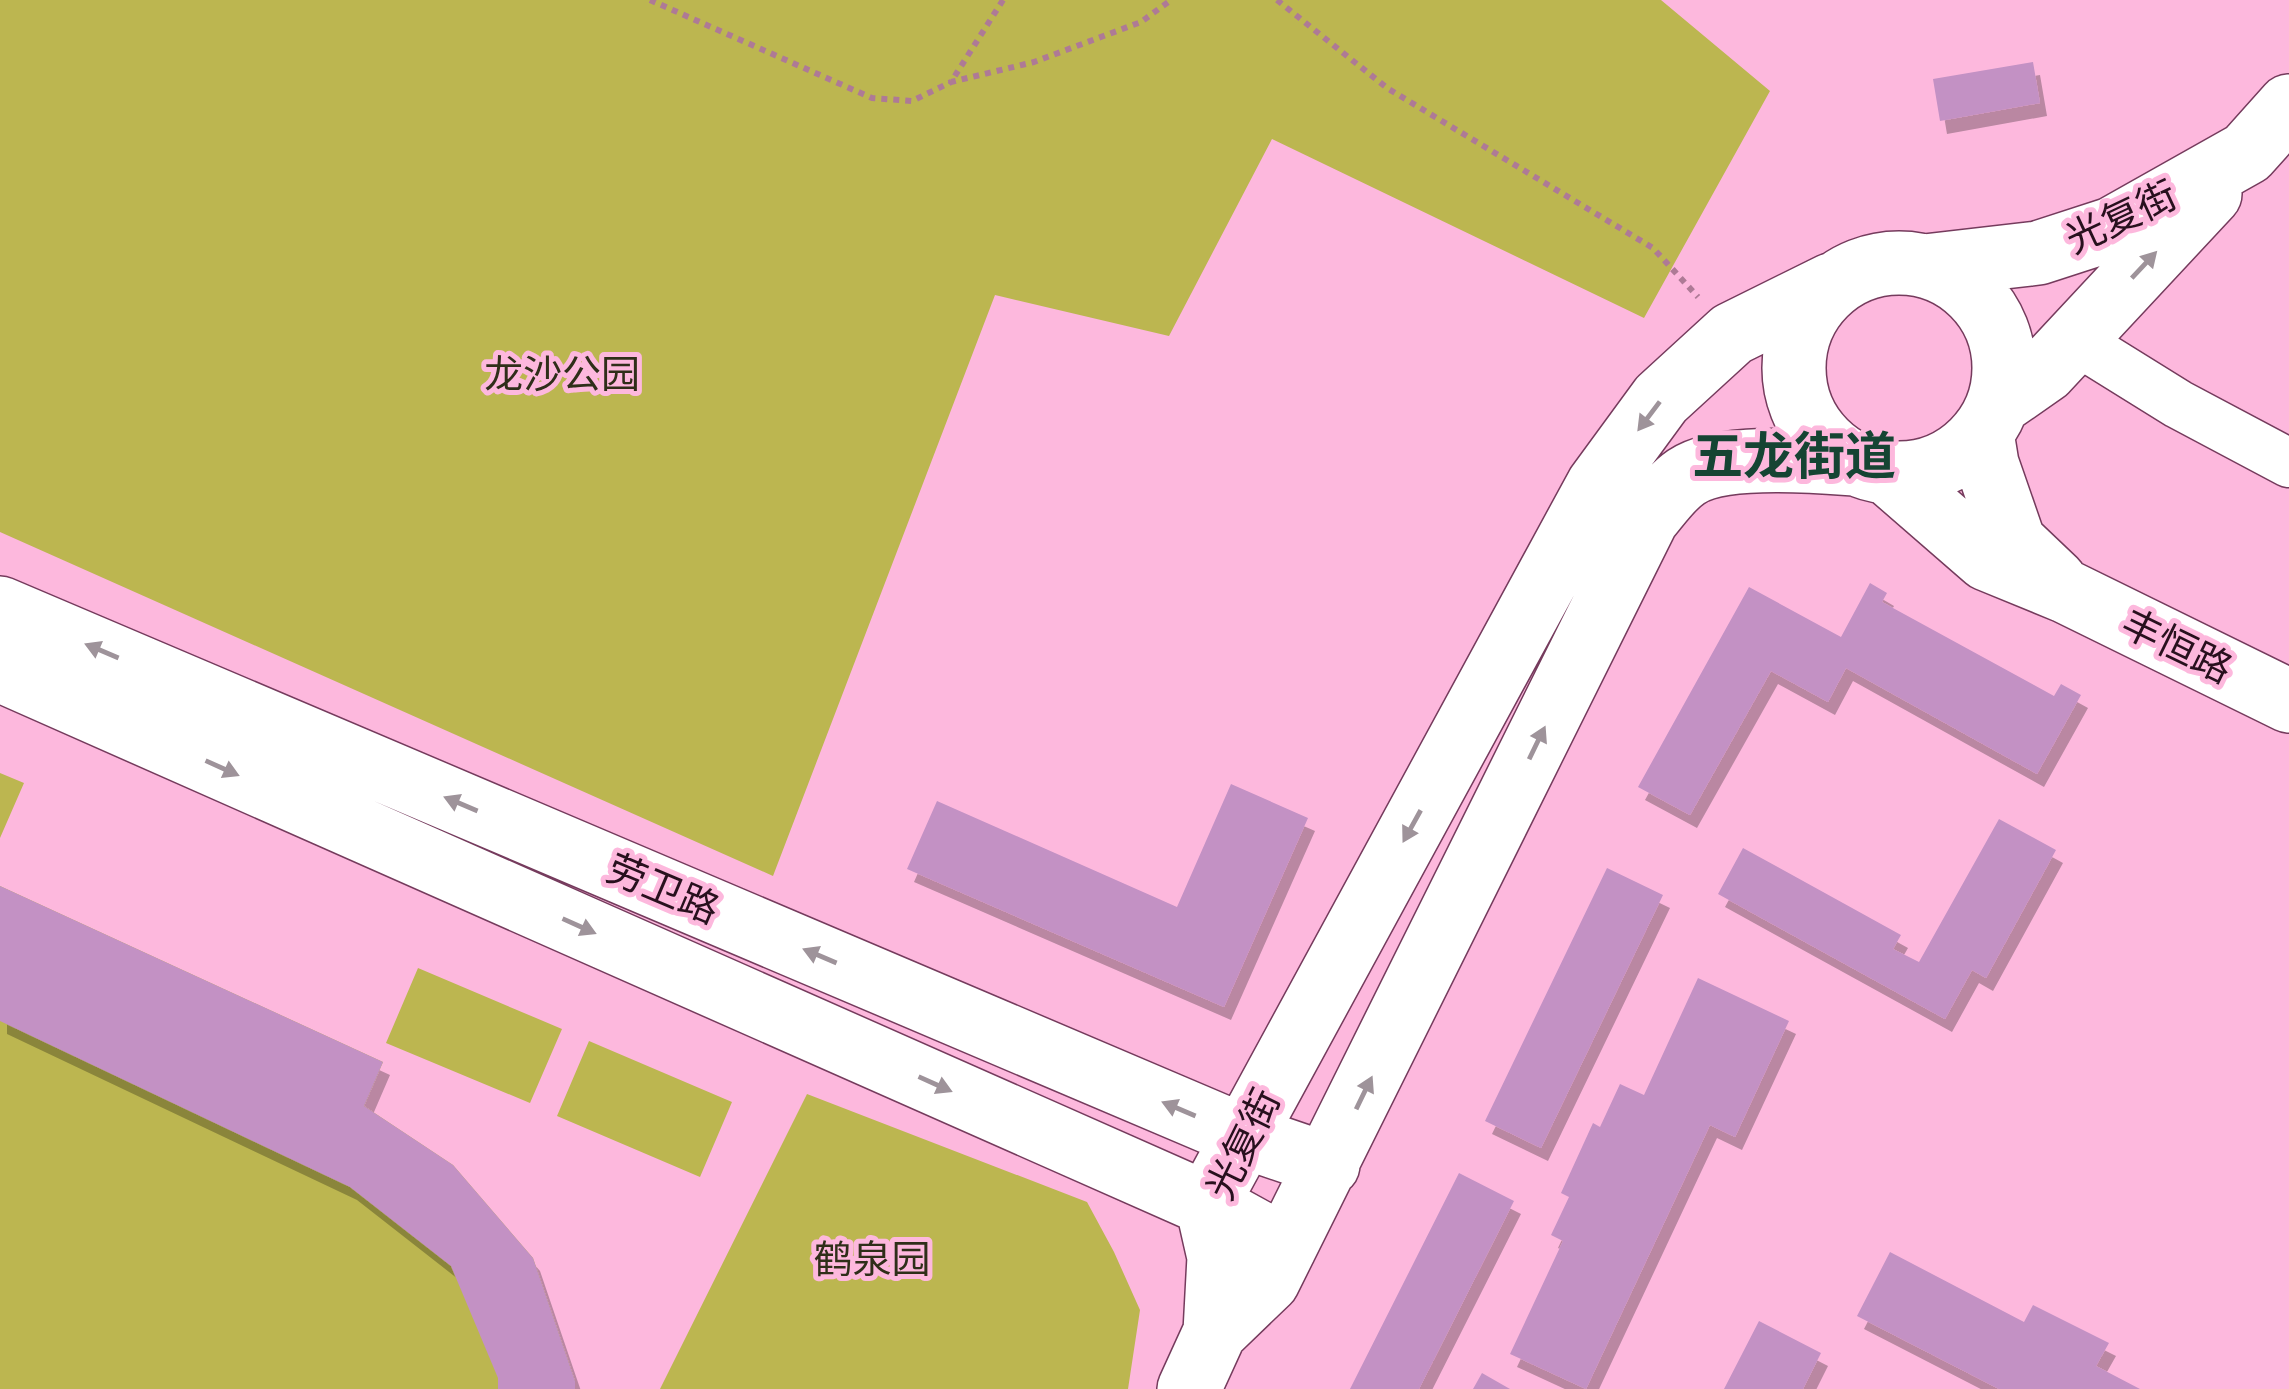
<svg xmlns="http://www.w3.org/2000/svg" width="2289" height="1389" font-family="'DejaVu Sans','Noto Sans SC',sans-serif">
<style>
.green{fill:#bcb650}
.building{fill:#c391c4;filter:url(#shadow)}
.lines{fill:none;stroke-linecap:round;stroke-linejoin:round}
.minor-casing{stroke:#753b5d;stroke-width:51}
.major-casing{stroke:#753b5d;stroke-width:66}
.path{stroke:#ae7a96;stroke-width:6;stroke-dasharray:6 6;stroke-linecap:butt}
.minor{stroke:#fff;stroke-width:48}
.major{stroke:#fff;stroke-width:63}
.oneway{fill:#9e939a}
.labels{text-anchor:middle;dominant-baseline:central;stroke-width:10;stroke-linejoin:round;paint-order:stroke}
.street-label{font-size:39px;fill:#28101e;stroke:#fdb8dd}
.park-label{font-size:39px;fill:#2f2e19;stroke:#fdb8dd}
.district-label{font-size:51px;font-weight:bold;fill:#154433;stroke:#fdb8dd}
</style>
<defs>
<filter id="shadow"><feDropShadow dx="7" dy="13" stdDeviation="0" flood-color="#0004"/></filter>
</defs>
<rect width="100%" height="100%" fill="#fdb8dd"/>
<path class="green" d="M0 0H1661L1770 91 1644 318 1272 139 1169 336 995 295 773 876 0 532Z
M0 773 24 783 0 838Z
M0 886 383 1062 364 1106 453 1165 533 1258 575 1381V1389H0Z
M418 968 562 1029 530 1103 386 1043Z
M589 1041 732 1102 700 1177 557 1116Z
M807 1094 1087 1202 1114 1252 1140 1310 1128 1389H660Z"/>
<path class="building" d="M2033 62 2040 103 1940 121 1933 79Z
M1870 583 1887 593 1882 602 2054 696 2061 684 2081 695 2037 774 1846 668 1828 702 1771 671 1690 815 1638 787 1749 587 1841 637Z
M1231 784 1308 818 1224 1007 907 869 937 801 1177 907Z
M1999 819 2056 850 1986 978 1972 970 1945 1019 1718 894 1743 848 1901 935 1893 949 1919 962Z
M1607 868 1663 895 1541 1148 1485 1121Z
M0 886 383 1062 364 1106 453 1165 533 1258 575 1381V1389H498V1378L451 1266 350 1187 0 1021Z
M1698 978 1789 1021 1735 1137 1710 1125 1586 1389 1510 1354 1563 1241 1551 1235 1569 1197 1561 1193 1593 1123 1600 1127 1620 1084 1644 1095Z
M1459 1173 1514 1201 1419 1389H1350Z
M1890 1252 2024 1322 2033 1305 2109 1343 2096 1366 2140 1389H1999L1857 1316Z
M1759 1321 1821 1353 1803 1389H1724Z
M1482 1373 1510 1389H1473Z"/>
<g class="lines">
<defs>
<path id="minor" d="M2075 340 2178 404 2289 463"/>
<path id="major" d="M1794 368a105 105 0 1 1 210 0a105 105 0 1 1-210 0Z
M1925 266 2038 253 2112 229 2247 153 2289 106
M1999 403 2045 371 2210 194
M1982 433 1987 464 2014 542 2055 581
M1888 473 1987 559 2065 591 2289 701
M0 608 1243 1136 1328 1165
M0 670 1207 1204 1285 1247
M1215 1332 1268 1281 1647 519C1659 505 1670 488 1686 477 1721 453 1812 461 1854 464
M1189 1389 1215 1332 1219 1257 1207 1204 1598 485 1661 399 1732 334 1831 285"/>
</defs>
<use href="#minor" class="minor-casing"/>
<use href="#major" class="major-casing"/>
<path class="path" d="M650 0 872 98 912 101 951 82
M1003 0 951 82 1034 62 1141 22 1171 0
M1277 0 1387 88 1653 248 1698 297"/>
<use href="#minor" class="minor"/>
<use href="#major" class="major"/>
</g>
<defs><path id="oneway-solid" d="M-6-.8H1V-3.2L6.5 0L1 3.2V.8H-6Z" transform="scale(3)"/></defs>
<g class="oneway">
<use href="#oneway-solid" transform="translate(2144 265) rotate(-47)"/>
<use href="#oneway-solid" transform="translate(1649 416) rotate(127)"/>
<use href="#oneway-solid" transform="translate(102 651) rotate(-157)"/>
<use href="#oneway-solid" transform="translate(1537 743) rotate(-64)"/>
<use href="#oneway-solid" transform="translate(222 768) rotate(24)"/>
<use href="#oneway-solid" transform="translate(461 804) rotate(-157)"/>
<use href="#oneway-solid" transform="translate(1412 826) rotate(119)"/>
<use href="#oneway-solid" transform="translate(579 926) rotate(24)"/>
<use href="#oneway-solid" transform="translate(820 956) rotate(-157)"/>
<use href="#oneway-solid" transform="translate(935 1084) rotate(24)"/>
<use href="#oneway-solid" transform="translate(1364 1093) rotate(-64)"/>
<use href="#oneway-solid" transform="translate(1179 1109) rotate(-157)"/>
</g>
<g class="labels">
<g class="street-label">
<text transform="translate(2121 217) rotate(-25)">光复街</text>
<text transform="translate(2177 646) rotate(26)">丰恒路</text>
<text transform="translate(663 889) rotate(23)">劳卫路</text>
<text transform="translate(1243 1144) rotate(-64)">光复街</text>
</g>
<g class="park-label">
<text x="562" y="374">龙沙公园</text>
<text x="872" y="1259">鹤泉园</text>
</g>
<g class="district-label">
<text x="1794" y="456">五龙街道</text>
</g>
</g>
</svg>
